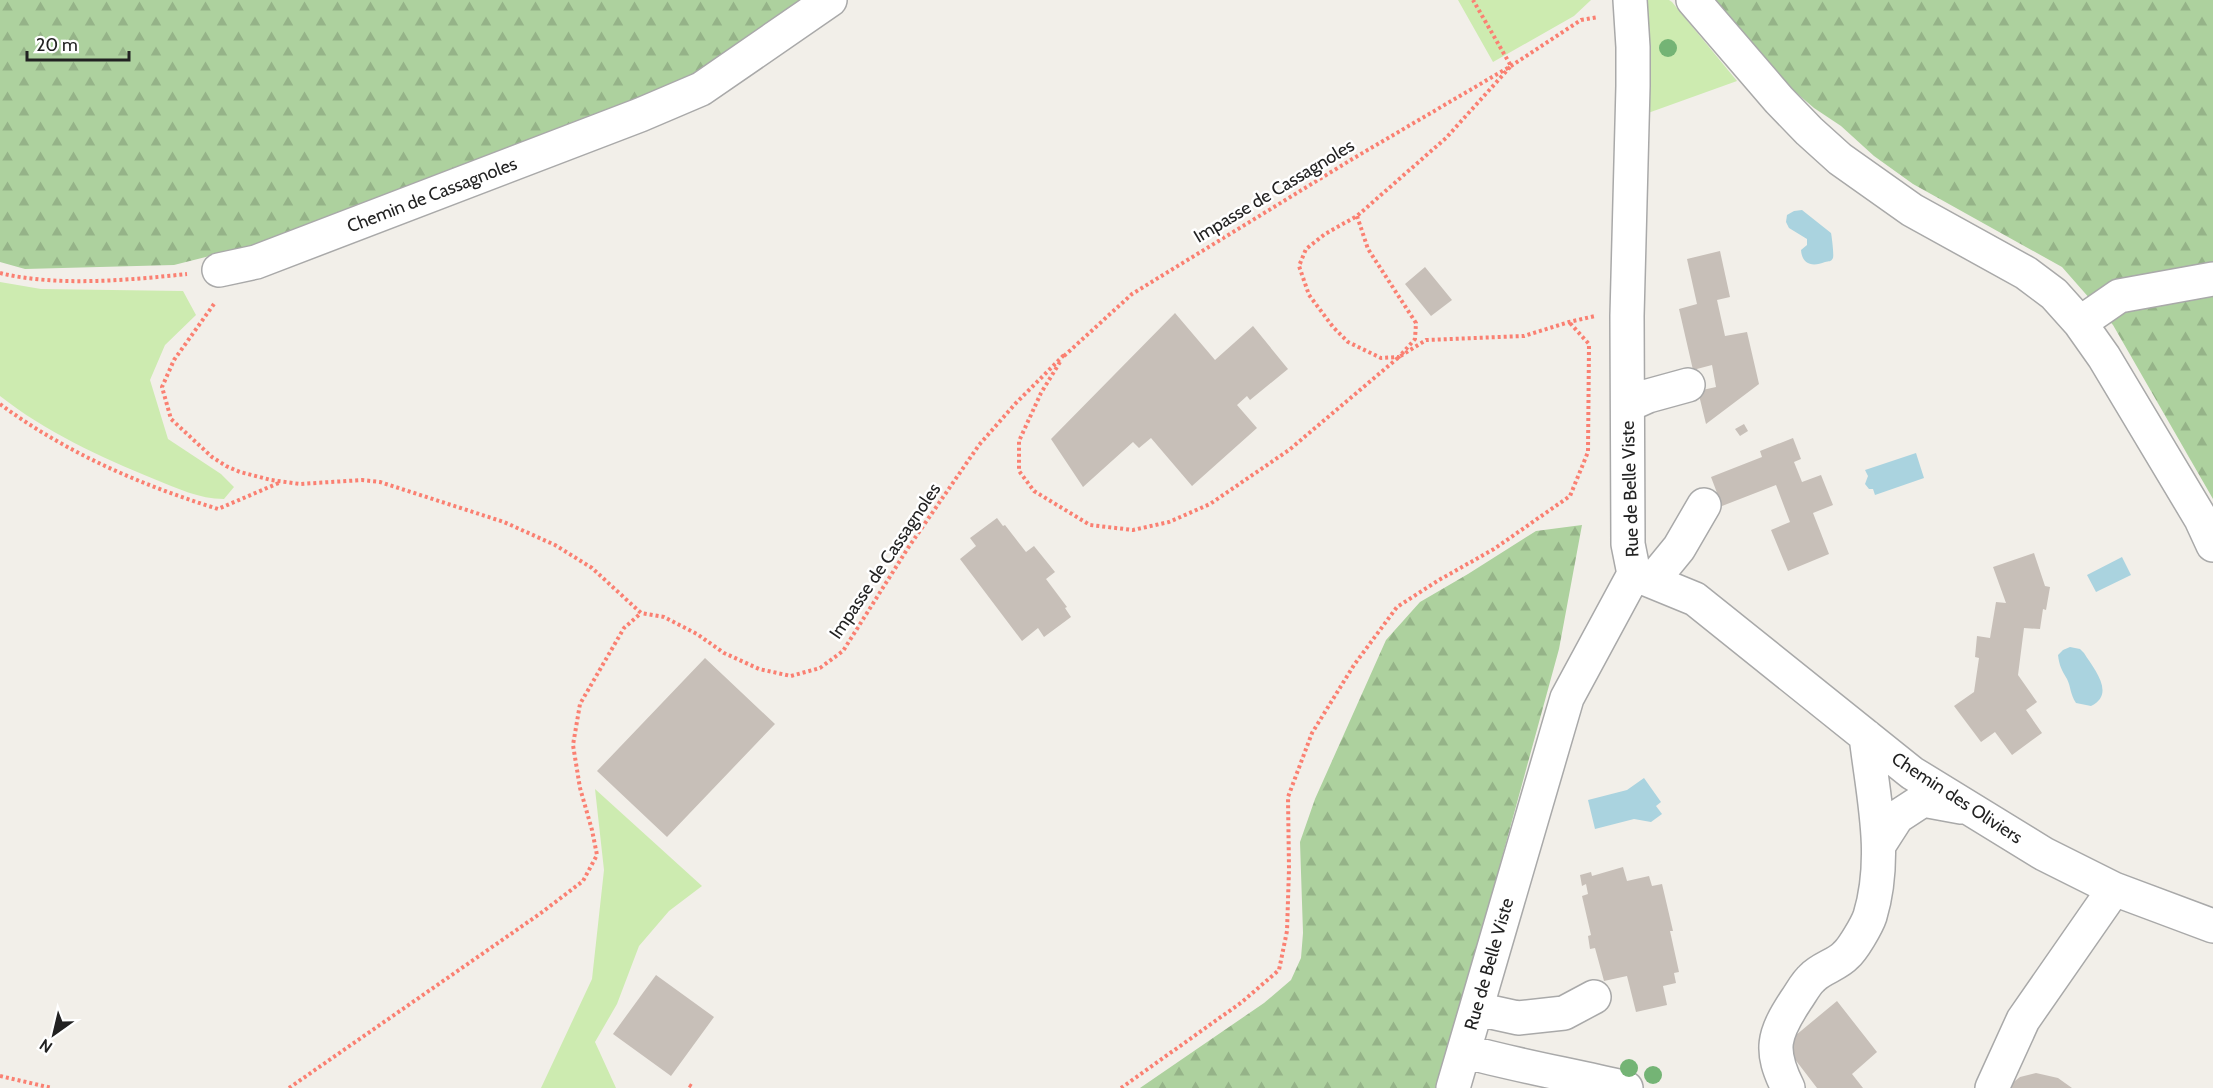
<svg xmlns="http://www.w3.org/2000/svg" width="2213" height="1088" font-family="Cabin,sans-serif">
<style>
.grass{fill:#cdebb0}
.forest{fill:url(#forest-firs)}
.water{fill:#aad3df}
.building{fill:#c7bfb8}
.lines{fill:none;stroke-linecap:round;stroke-linejoin:round}
.minor-casing{stroke:#a9a9a9;stroke-width:36}
.path{stroke:#fa8072;stroke-width:4;stroke-dasharray:3 3;stroke-linecap:butt}
.minor{stroke:#fff;stroke-width:33}
.tree{fill:#74b475}
.labels{text-anchor:middle;dominant-baseline:central;stroke-width:5;stroke-linejoin:round;paint-order:stroke}
.street-label{font-size:18px;fill:#222;stroke:#fff}
</style>
<defs>
<pattern id="forest-firs" width="22" height="20" patternUnits="userSpaceOnUse" patternTransform="scale(1.5)"><rect width="22" height="20" fill="#add19e"/><path d="M5 1l3.5 6h-7zM16 11l3.5 6h-7z" fill="#95b388"/></pattern>
</defs>
<rect width="100%" height="100%" fill="#f2efe9"/>
<path class="grass" d="M1458 0H1591L1574 16 1493 62Z
M1647 0H1669L1672 2 1737 81 1648 113 1650 56 1646 7Z
M0 282 41 289 183 291 196 315 165 345 150 380 168 439 221 474 234 487 224 499C199 499 177 488 154 479 100 457 46 432 0 396Z
M595 789 702 886 669 911 639 946 617 1004 595 1042 616 1088H541L592 979 604 870Z"/>
<path class="forest" d="M0 0H815L706 71 289 236 174 265 25 269 0 262Z
M1713 0H2213V499L2113 325 2062 267 1913 184 1874 156 1841 126 1814 108 1767 68Z
M1582 525 1559 649 1439 1088H1140L1264 1003 1291 980 1301 958 1303 933 1300 842 1315 799 1386 640 1420 602 1468 574 1536 531Z"/>
<path class="water" d="M1802 210 1831 233C1832 238 1834 255 1833 258 1831 262 1829 261 1825 262 1813 267 1802 265 1801 250L1807 245V239L1789 228 1786 222 1787 215 1794 211Z
M1916 453 1924 478 1875 495 1873 489H1869L1865 484 1868 476 1865 470Z
M2122 557 2131 575 2096 592 2087 575Z
M2070 647 2080 649 2084 653C2094 669 2116 694 2091 706L2076 703C2070 694 2071 687 2067 679 2062 671 2059 665 2058 655L2063 650Z
M1644 778 1661 802 1656 806 1662 814 1651 822 1634 819 1595 829 1588 800 1627 790Z"/>
<path class="building" d="M1720 251 1730 297 1717 300 1725 336 1747 332 1759 384 1706 424 1698 391 1716 387 1712 365 1693 370 1679 309 1697 304 1687 259Z
M1425 267 1452 300 1431 316 1405 284Z
M1175 313 1215 360 1253 326 1288 369 1250 400 1247 396 1237 405 1257 428 1192 486 1151 438 1139 448 1133 442 1083 487 1051 439Z
M1744 424 1748 431 1740 436 1735 429Z
M1793 438 1801 459 1794 462 1802 482 1821 475 1833 505 1813 513 1829 554 1788 571 1771 530 1790 522 1776 485 1722 506 1711 477 1762 457 1760 451Z
M997 518 1003 526 1005 525 1026 552 1034 546 1055 572 1046 579 1067 607 1065 608 1071 617 1044 637 1038 628 1022 641 960 559 976 546 970 538Z
M2034 553 2045 586 2050 587 2046 610 2043 609 2040 629 2024 628 2018 675 2037 702 2026 710 2042 733 2012 755 1995 732 1981 742 1954 706 1974 692 1979 658 1975 657 1977 636 1990 638 1996 602 2006 603 1993 567Z
M705 658 775 724 667 837 597 771Z
M1623 867 1627 881 1649 876 1652 886 1662 884 1673 931H1670L1679 972 1674 973 1676 983 1663 986 1667 1005 1636 1012 1627 976 1604 981 1595 948 1590 949 1588 936 1591 935 1582 896 1588 894 1586 884 1582 886 1580 875 1591 872 1592 876Z
M656 975 714 1017 671 1076 613 1034Z
M1837 1001 1877 1052 1852 1074 1863 1088H1817L1784 1045Z
M2036 1073 2058 1078 2072 1088H2006L2020 1077Z"/>
<g class="lines">
<defs>
<path id="minor" d="M1693 0 1779 100 1809 131 1840 159 1912 210 2026 273 2054 294 2080 323 2104 357 2201 519 2213 545
M219 270 256 262 640 115 701 89 830 0
M2080 323 2119 296 2213 279
M1628 405 1648 396 1688 385
M1634 574 1695 599 1912 773 2044 854 2114 889 2213 926
M1652 581 1679 548 1704 505
M1879 845 1897 817 1923 800 1961 807
M1477 1009 1518 1018 1564 1013 1594 997
M1464 1051C1518 1066 1572 1075 1626 1088
M1453 1088 1567 698 1634 574 1628 544 1627 316 1633 86V47L1630 0
M1788 1088C1769 1050 1773 1035 1796 1000 1801 993 1806 983 1812 978 1821 968 1837 965 1846 955 1853 949 1867 925 1870 916 1888 856 1873 796 1866 736
M1992 1088 2023 1020 2114 889"/>
</defs>
<use href="#minor" class="minor-casing"/>
<path class="path" d="M1357 216 1368 249 1416 323 1415 339 1399 357 1381 358 1348 342 1333 327 1309 295 1299 266 1306 249 1325 234 1357 216 1446 138 1511 66 1473 0
M0 273C56 287 130 280 187 274
M214 304 174 360 162 387 171 419 212 457 226 466 240 472 271 480 300 484 362 480 380 482 504 522 555 545 592 568 641 613 664 617 697 634 724 653 759 669 791 676 820 668 843 651 908 548 979 445 1015 404 1064 355
M1064 356 1132 294 1354 158 1511 66 1581 20 1598 17
M1060 362 1041 393 1019 441V471L1034 491 1090 525 1133 530 1169 522 1210 504 1289 450 1399 357 1426 340 1524 336 1569 322 1595 316
M0 404C66 453 141 485 218 509L281 482
M0 1076 52 1088
M689 1085 694 1088
M289 1088 541 913 583 881 597 855 592 830 580 788 573 745 580 704 624 628 641 613
M1121 1088 1242 1002 1279 970 1287 931 1289 869 1288 797 1312 733 1354 665 1397 607 1439 580 1494 549 1570 496 1588 452 1589 344 1569 322"/>
<use href="#minor" class="minor"/>
</g>
<g class="tree">
<circle cx="1668" cy="48" r="9"/>
<circle cx="1629" cy="1068" r="9"/>
<circle cx="1653" cy="1075" r="9"/>
</g>
<g class="labels">
<g class="street-label">
<text transform="translate(1274 191) rotate(-31)">Impasse de Cassagnoles</text>
<text transform="translate(432 195) rotate(-21)">Chemin de Cassagnoles</text>
<text transform="translate(1630 489) rotate(-92)">Rue de Belle Viste</text>
<text transform="translate(885 561) rotate(-56)">Impasse de Cassagnoles</text>
<text transform="translate(1957 798) rotate(33)">Chemin des Oliviers</text>
<text transform="translate(1489 964) rotate(-74)">Rue de Belle Viste</text>
</g>
</g>
<g transform="translate(54 1034) rotate(214)" stroke="#ffffff" stroke-width="4.5" paint-order="stroke">
<path d="M0-4.5L10 22L0 15L-10 22Z" fill="#222222"/>
<text y="-9" font-size="16" font-weight="bold" text-anchor="middle" fill="#222222">N</text>
</g>
<path d="M27 51v9h102v-9" fill="none" stroke="#222222" stroke-width="3"/>
<text x="36" y="51" font-size="18" fill="#222222" stroke="#ffffff" stroke-width="4.5" paint-order="stroke">20 m</text>
</svg>
